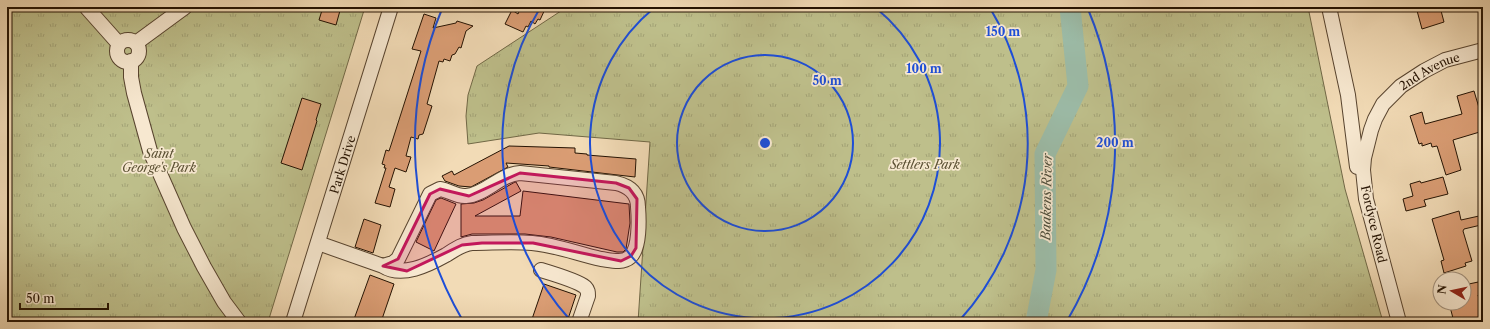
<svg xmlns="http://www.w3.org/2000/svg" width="1490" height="329" font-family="'Libre Caslon Text',serif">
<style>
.park{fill:url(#park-tufts);stroke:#716846}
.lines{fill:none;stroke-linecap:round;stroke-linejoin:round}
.river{stroke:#9cbca8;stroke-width:21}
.building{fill:#da9d74;stroke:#241202}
.minor-casing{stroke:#58442f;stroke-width:16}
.minor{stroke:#f7e8d0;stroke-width:14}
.marked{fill:#c2185b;fill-opacity:0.2;stroke:#c2185b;stroke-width:3;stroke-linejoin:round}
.ring{fill:none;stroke:#1d4ed8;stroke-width:2}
.labels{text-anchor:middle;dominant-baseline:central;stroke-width:3.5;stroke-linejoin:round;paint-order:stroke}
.street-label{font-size:12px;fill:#241202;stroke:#f7e8d0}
.park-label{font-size:12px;font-style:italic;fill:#5a4f32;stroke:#f7e8d0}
.water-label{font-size:13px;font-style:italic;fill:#4e4e3c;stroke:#f7e8d0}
.centre{fill:#1d4ed8;stroke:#f7e8d0;stroke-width:2}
.ring-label{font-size:12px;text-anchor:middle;font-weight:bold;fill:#1d4ed8;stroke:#f7e8d0;stroke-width:3.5;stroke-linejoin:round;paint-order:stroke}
</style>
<defs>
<pattern id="park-tufts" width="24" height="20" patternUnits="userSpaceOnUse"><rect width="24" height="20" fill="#bebf8b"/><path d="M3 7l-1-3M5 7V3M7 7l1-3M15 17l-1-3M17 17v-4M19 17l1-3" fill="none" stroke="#a3a376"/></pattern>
</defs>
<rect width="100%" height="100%" fill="#f2dbb6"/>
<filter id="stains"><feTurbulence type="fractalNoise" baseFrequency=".005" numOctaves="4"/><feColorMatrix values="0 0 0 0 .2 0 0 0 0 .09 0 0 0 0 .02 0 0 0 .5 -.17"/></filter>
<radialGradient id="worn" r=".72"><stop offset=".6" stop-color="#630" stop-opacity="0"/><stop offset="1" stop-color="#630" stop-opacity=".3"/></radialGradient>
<path class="park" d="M7 7H365L268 322H7Z
M567 7H1308L1345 189 1383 322H638L650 142 539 133 468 144 466 116 468 95 477 66Z"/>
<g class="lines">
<path class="river" d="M1036 322 1046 270 1045 154 1078 86 1070 7"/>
</g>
<path class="building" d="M323 7H341L336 25 319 20Z
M521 7H546L540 20 538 19 535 24 531 21 528 27 526 26 523 32 505 24 512 10 518 14Z
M1416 7H1440L1444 22 1422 29Z
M424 14 436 18 433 28 456 23 457 21 473 26 466 31 461 48 459 47 455 54 452 55 450 61 444 59 443 62 439 61 427 104 432 106 423 134 419 135 418 139 411 137 406 156 411 157 406 172 395 168 389 187 395 189 390 207 375 203 386 168H384L385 165 382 164 386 150 389 151 391 145 421 51 412 49Z
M1474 91 1483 121V131L1453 140 1461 170 1446 175 1437 146 1432 147 1431 143 1422 146V143L1419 144 1410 116 1422 112 1425 124 1462 114 1457 96Z
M302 98 321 104 316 120 317 121 302 170 281 163Z
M509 146 575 148V153L587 154V155L636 159 635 177 549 167V166L506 163 508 167 471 187 459 186 445 181 442 176 452 171 454 175Z
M1443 177 1448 194 1424 200 1426 206 1406 211 1403 199 1413 196 1410 184 1420 181 1421 183Z
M515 182H516L521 191 475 216H520L523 191 629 204 630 223 626 249 623 252H617L551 237 525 234H472L461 237V204L474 203 483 200Z
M441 198 456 204 434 251 416 242 436 200Z
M1459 211 1461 220 1479 216 1481 225 1464 229 1463 231 1472 261 1465 263 1466 266 1444 273 1441 261 1444 260 1432 219Z
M364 219 381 225 373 253 355 247Z
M370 275 394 284 381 322H353Z
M1483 281V294L1478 295 1483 312V322H1454L1449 303H1464V285Z
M544 284 576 295 567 322H531Z"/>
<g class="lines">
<defs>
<g id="minor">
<path d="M1329 7 1348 95 1357 167 1361 165"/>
<path d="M87 8 119 44"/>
<circle cx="128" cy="51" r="11"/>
<path d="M136 43 185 7"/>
<path d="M131 61V77L134 93 150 151 184 228 204 267 224 302 239 322"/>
<path d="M318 243 383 266C402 278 428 265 446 255 454 250 462 244 472 243 492 243 512 241 532 243 556 245 578 254 601 259 610 260 622 264 630 257 640 249 639 219 638 207 638 193 629 186 616 183L520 173C500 174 485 195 466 196 456 197 449 190 440 189L430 194 398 259 393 263 383 266"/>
<path d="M541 270C551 273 578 281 585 287 588 290 588 292 588 296L579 322"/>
<path id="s1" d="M293 322 391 7"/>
<path id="s2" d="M1399 322 1366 199 1363 170 1364 158 1371 130 1375 119 1383 104 1401 86 1424 71 1445 60 1483 50"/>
</g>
</defs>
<use href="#minor" class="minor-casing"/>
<use href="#minor" class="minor"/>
</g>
<path class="marked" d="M520 173 616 183 629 188 637 199 636 248 631 256 621 261 533 243H482L462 245 407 271 383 266 398 259 430 194 440 189 469 196Z"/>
<g class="ring">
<circle cx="765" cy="143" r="88"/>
<path d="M876 8A175 175 0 1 1 654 8"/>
<path d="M571 321A263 263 0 0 1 540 8M990 8A263 263 0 0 1 959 321"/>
<path d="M463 321A350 350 0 0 1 442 9M1088 9A350 350 0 0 1 1067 321"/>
</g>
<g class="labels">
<g class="street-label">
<text stroke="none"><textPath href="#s2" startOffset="284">2nd Avenue</textPath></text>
<text stroke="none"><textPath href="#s1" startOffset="165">Park Drive</textPath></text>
<text transform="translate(1374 224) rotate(77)">Fordyce Road</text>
</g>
<g class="park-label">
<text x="159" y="153">Saint<tspan x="159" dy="14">George's Park</tspan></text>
<text x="925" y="164">Settlers Park</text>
</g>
<g class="water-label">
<text transform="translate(1046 197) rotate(-89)">Baakens River</text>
</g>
</g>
<circle cx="765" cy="143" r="6" class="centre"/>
<g class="ring-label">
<text x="1003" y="36">150 m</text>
<text x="924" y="73">100 m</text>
<text x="827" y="85">50 m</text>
<text x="1115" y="147">200 m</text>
</g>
<rect width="1490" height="329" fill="none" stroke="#f2dbb6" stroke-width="24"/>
<rect x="8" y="8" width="1474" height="313" fill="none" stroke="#241202" stroke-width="2"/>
<rect x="12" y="12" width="1466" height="305" fill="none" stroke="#241202"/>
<g transform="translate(1452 291) rotate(279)"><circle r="19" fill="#f7e8d0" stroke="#a3927e"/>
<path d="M0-3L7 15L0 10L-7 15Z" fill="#8f2418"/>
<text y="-6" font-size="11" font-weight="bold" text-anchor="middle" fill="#241202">N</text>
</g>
<path d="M20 303v6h88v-6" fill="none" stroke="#241202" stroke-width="2"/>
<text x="26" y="303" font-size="12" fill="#241202" stroke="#f7e8d0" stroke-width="3" paint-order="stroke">50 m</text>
<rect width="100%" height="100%" filter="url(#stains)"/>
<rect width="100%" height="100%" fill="url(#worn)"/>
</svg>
